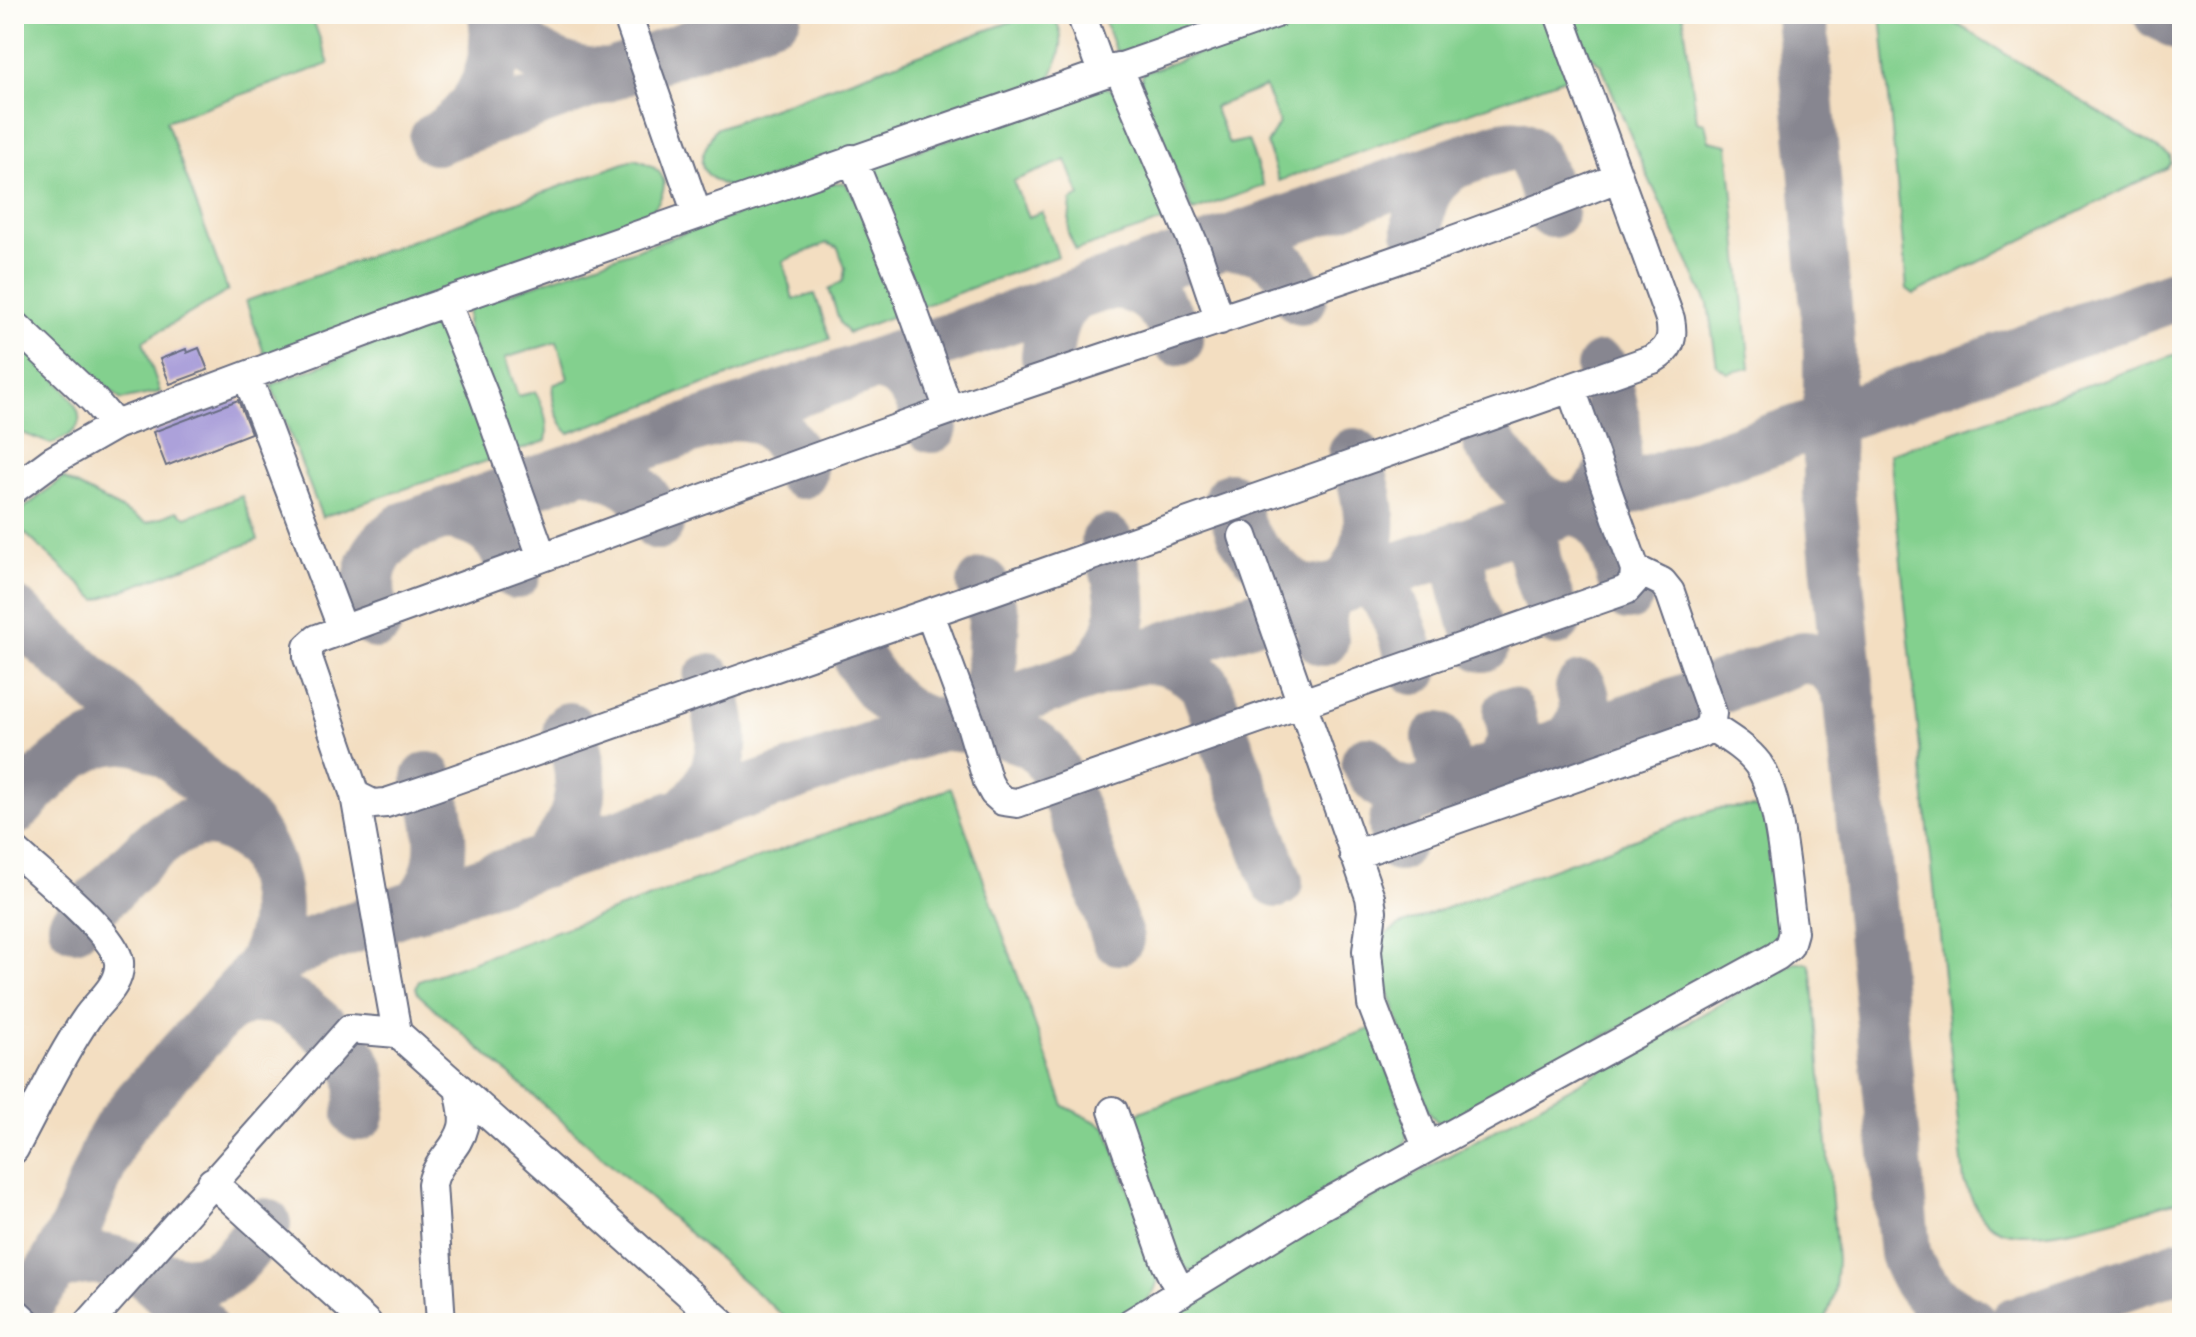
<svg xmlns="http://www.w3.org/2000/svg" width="2196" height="1337" font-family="'Playpen Sans',sans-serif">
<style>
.grass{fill:#83d08e;stroke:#4f8076;stroke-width:2}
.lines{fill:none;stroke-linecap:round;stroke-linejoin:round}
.taxiway{stroke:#878690;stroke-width:52}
.building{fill:#aca1da}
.minor-casing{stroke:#676c81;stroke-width:32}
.minor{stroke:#fff;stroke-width:28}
</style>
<rect width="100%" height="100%" fill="#fdfcf7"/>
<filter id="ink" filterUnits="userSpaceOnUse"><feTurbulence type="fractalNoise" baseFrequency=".0125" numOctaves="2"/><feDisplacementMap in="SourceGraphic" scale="16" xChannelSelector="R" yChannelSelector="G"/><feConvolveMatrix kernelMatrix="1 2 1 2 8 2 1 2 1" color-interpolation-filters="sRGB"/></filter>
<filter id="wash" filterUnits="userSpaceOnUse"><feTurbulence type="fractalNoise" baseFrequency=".006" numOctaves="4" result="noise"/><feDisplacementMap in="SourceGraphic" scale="32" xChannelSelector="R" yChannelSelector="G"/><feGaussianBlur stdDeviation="1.8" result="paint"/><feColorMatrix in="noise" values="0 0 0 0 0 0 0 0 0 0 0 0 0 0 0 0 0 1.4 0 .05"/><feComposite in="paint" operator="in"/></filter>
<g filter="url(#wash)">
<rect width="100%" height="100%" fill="#f3dec1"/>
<path class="grass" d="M14 14H311L329 64 166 121 228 291 143 341 160 392 121 400 14 302Z
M1032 14H1051C1069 35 1060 58 1049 81L738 189C725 188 699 175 702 159 703 150 711 138 715 129Z
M1102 14H1238L1126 53 1115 50Z
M1312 14H1551L1571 76 1279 181 1267 144 1279 123 1265 87 1214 107 1229 144 1248 140 1264 186 1193 211 1139 91 1143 73Z
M1571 14H1683L1697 121 1705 123 1709 141 1728 145 1750 368 1728 373 1717 366 1708 304 1646 172 1601 65 1585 51Z
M1881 14H1941L2170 156 2171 163 2167 168 1914 294 1907 289Z
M1101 86 1112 90 1121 97 1173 218 1076 250 1068 233 1071 201 1080 196 1066 160 1013 181 1028 217 1042 212 1058 256 920 307 870 187 879 164Z
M635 159C652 165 670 173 662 194 660 199 656 207 652 210 637 223 631 214 616 236L267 362 246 301Z
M828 183H845L854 196 904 312 848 333 840 323 829 289 843 281 845 268 838 248 827 243 783 261 793 299 815 294 830 339 569 433C557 422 551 401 553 385L568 379 557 342 505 358 518 396 535 392C544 406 549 425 546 441L514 452 467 328 468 308Z
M425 325 433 327 449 339 496 458 322 517 271 385Z
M14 338C30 354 83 399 79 421 77 434 61 439 51 444L14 430Z
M2182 352V1200C2138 1211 2041 1246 2000 1230 1981 1223 1972 1200 1964 1182L1890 454Z
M63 478 147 523 177 511 186 517 242 496 258 540 97 600 14 523V516Z
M951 788 1064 1106 1106 1127 1159 1272C1156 1304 1136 1309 1110 1323H791L418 994 416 987 419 981Z
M1753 807 1764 812 1768 825 1779 929 1768 948 1443 1123 1436 1121 1428 1110 1380 966 1377 948 1385 935 1400 925 1716 809Z
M1794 963H1809L1812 973 1837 1259C1836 1283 1835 1303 1822 1323H1149Z
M1373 1028 1407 1127 1406 1140 1401 1151 1196 1273 1179 1265 1128 1121 1134 1114Z"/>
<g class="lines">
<path class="taxiway" d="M494 14C501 68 483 112 435 139L776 14
M1801 14 1829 343V492L1905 1253C1917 1289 1939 1308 1972 1323
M2159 14 2182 25
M495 15C520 54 568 78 614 74
M1418 230C1417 200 1429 179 1454 163
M1221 244C1263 243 1287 258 1301 299
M1047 356C1049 339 1051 322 1061 308 1070 297 1080 292 1093 288 1135 275 1166 301 1178 340
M865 367C903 358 922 396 932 427
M728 415C770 411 789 436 801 473
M1488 442C1505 464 1525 492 1550 504 1566 511 1583 507 1596 520 1614 537 1620 572 1628 595
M585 465C623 478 643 483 658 524
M1230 498C1235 510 1237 523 1243 534 1250 549 1282 580 1298 588 1309 593 1323 590 1336 589
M1589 501C1595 495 1602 489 1606 482 1624 446 1613 403 1602 368
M446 513C487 521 502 534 515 573
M1355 582C1395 579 1404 641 1414 669
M14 612 235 812C277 855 292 926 254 976
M1556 620C1548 597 1521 542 1540 522 1545 517 1551 515 1557 513
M376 623C363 581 366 554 404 528L516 489 1501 147C1509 146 1519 143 1526 150 1541 163 1546 194 1552 212
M1323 640C1320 621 1318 602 1335 589 1343 584 1349 582 1354 574 1380 538 1368 492 1354 454
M1483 646C1476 624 1453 573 1464 552 1469 543 1476 541 1485 537
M1131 660C1159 653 1186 664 1205 685L1277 882
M860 661C874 685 898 714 926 722 951 728 978 725 1005 733 1016 737 1029 740 1038 748 1067 772 1103 898 1118 939
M1090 673C1134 628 1124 596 1107 541
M967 716 987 690 991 670 994 618 983 584
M1438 738 1445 766 1434 789 1448 791 1457 798
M1567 742C1584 727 1589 708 1581 688
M1367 762C1379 789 1397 793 1424 793
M1499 766C1513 748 1517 734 1509 713
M14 810C58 763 102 711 171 754
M685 813C729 774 728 732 709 680
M1398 845C1392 825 1393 813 1409 799L1803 657C1831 659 1843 678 1851 703
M543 862C586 821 588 781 569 728
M416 906C452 871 441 820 428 778
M74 925C92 907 109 890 127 872 166 832 204 796 257 845
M224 1009C233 1005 243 999 253 998 287 993 310 1016 333 1038 342 1046 352 1055 357 1066 364 1082 362 1099 359 1115
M53 1268C70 1260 89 1257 107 1260 147 1268 186 1297 224 1270 241 1259 252 1238 265 1224
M143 1270 200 1323
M15 1323 53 1268 76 1227 109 1145 120 1126 140 1101 254 976C296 943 350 930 399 911L1829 420 2182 293
M2015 1323 2182 1265"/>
</g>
<g id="blocks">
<path class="building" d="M199 348 208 370 170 384 160 359 186 349 187 353Z
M238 400 251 433 166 466 153 432Z"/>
</g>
</g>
<g filter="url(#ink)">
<use href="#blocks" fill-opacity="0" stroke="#676c81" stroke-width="2"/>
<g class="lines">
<defs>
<path id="minor" d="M627 14 697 214
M1081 14 1102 72
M1559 14 1670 319C1674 339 1670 349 1653 359L431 788 386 803 373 804 355 795 308 658V647L317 639C522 566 725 489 930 417 1159 336 1392 269 1617 178
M1118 67 1197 252 1220 320
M852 159 904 286 949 410
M446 302 483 393 542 557
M14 324 93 399 115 425 52 461 14 489
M247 376 343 630
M115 425 418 312 1274 14
M1243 536 1370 897 1372 911 1367 951 1372 1004 1427 1147
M930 614 971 725 988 782 994 793 1003 801 1017 803 1554 615 1626 590 1634 581 1635 569 1571 389
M14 850C37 872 115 933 119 962 121 986 98 1001 86 1019 59 1058 37 1107 14 1149
M1354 855 1701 733 1710 726 1712 713 1670 592 1662 582 1635 569
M397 1033 722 1323
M1113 1111 1166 1263 1181 1293
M212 1182 367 1323
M14 1311 27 1323
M89 1323 350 1029 397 1033 355 795
M441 1323 432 1184C437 1160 458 1149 463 1127 466 1115 461 1101 459 1088
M1131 1323 1321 1206 1777 956 1789 946 1793 932C1786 889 1782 798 1758 764 1746 748 1727 737 1710 726"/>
</defs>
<use href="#minor" class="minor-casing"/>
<use href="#minor" class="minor"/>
</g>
</g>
<rect width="2196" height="1337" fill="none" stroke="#fdfcf7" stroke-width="48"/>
</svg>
